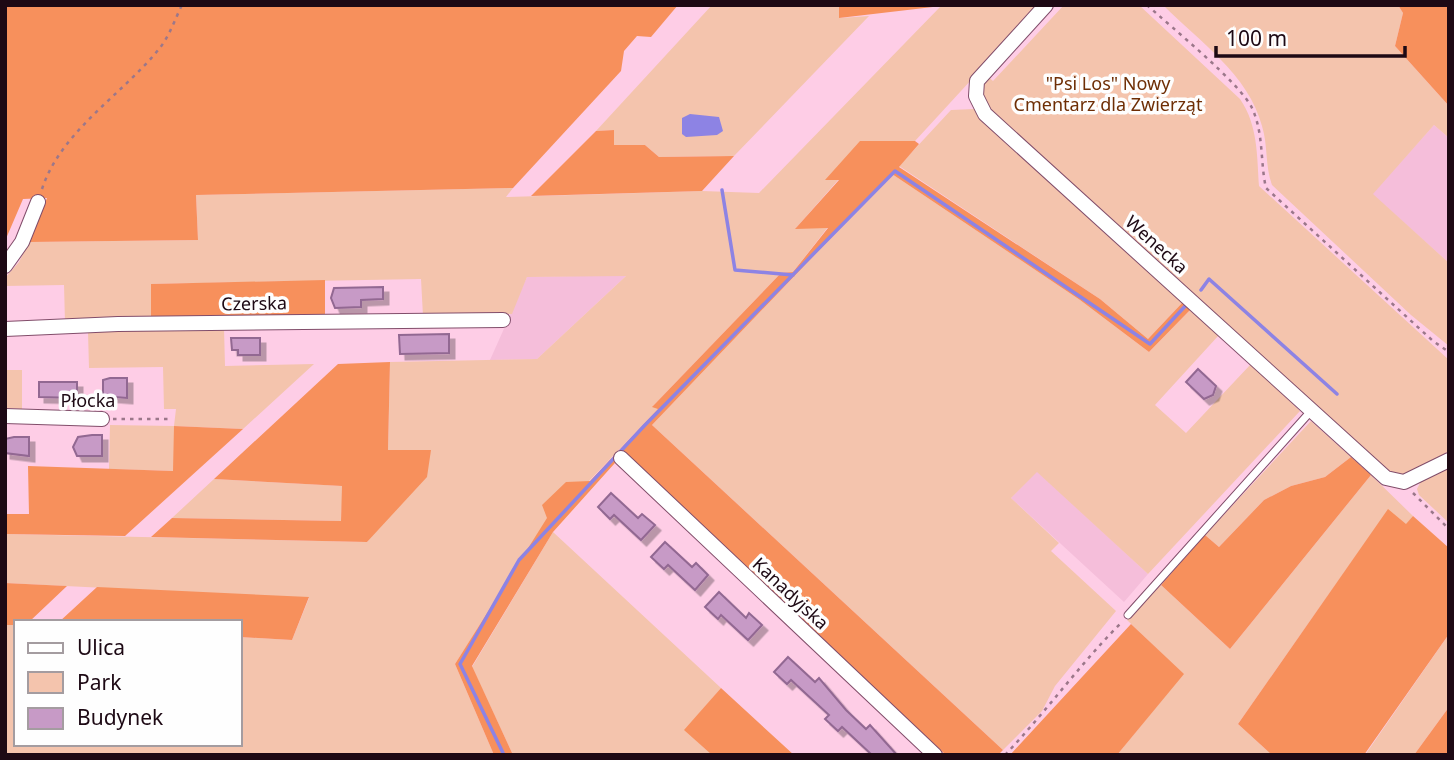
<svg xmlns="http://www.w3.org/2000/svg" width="1454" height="760" font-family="'Noto Sans',sans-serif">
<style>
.built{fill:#f5beda}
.green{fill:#f4c4ad}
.forest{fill:#f7905c}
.water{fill:#8d83e4}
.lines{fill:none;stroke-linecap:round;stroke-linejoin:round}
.stream{stroke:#8d83e4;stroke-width:3.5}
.building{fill:#c79ac6;stroke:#926892;stroke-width:2;filter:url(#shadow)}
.service-casing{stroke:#814d6a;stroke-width:9}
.minor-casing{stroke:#814d6a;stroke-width:16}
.path{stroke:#9b778a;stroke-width:2.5;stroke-dasharray:3.5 5;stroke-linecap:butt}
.service{stroke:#fff;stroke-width:7}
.minor{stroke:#fff;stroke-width:14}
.labels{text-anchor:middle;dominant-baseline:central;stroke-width:7;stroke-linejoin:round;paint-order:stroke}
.park-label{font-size:18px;fill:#6e2e05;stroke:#fefefe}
.street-label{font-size:18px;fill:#1d0914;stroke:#fefefe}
</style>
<defs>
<filter id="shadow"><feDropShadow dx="5.5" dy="5.5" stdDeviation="0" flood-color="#0004"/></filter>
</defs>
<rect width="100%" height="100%" fill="#fecde6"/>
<path class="built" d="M1434 125 1449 138V263L1372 194Z
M627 275 537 359 490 360 527 277Z
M1037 471 1148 574 1124 602 1011 498Z"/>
<path class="green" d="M712 5H839L840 18 869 16 734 156 659 157 645 145H613L614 130 596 131Z
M950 5H1040L915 141 860 142 826 180 839 179 796 228 828 227 793 272 781 273 653 406 659 408 589 481 548 518 455 664 494 755H5V625H16V744H240V637L292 640 309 598 5 583V534L367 542 431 450H388L390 362 537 359 626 276 527 277 512 314 423 316 421 279 151 284V320L65 322 64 285 5 286V278L19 262 29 242 198 240 196 195 513 188 506 197 702 191 759 193 940 7Z
M1064 5H1139L1240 99C1258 125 1257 156 1259 186L1449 360V451L1406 475H1386L984 107 980 79 985 74 993 81Z
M1163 5H1398L1403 13 1395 46 1449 106V138L1434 125 1373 194 1449 263V346L1411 315 1272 185C1265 166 1268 145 1262 126 1249 75 1199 41 1163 5Z
M974 109 1183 302 1148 339 1100 299 899 166 951 110Z
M892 174 1080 300 1149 352 1191 309 1219 335 1155 405 1186 433 1251 364 1300 411 1148 574 1037 472 1011 498 1059 543 1051 551 1116 611 1055 686 1042 711 1003 750 652 425Z
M224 328 225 366 314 364 243 429 174 426V471L109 469 110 425 174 426 176 409H164L163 367 89 368 88 332Z
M5 370H22V409L5 408Z
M1311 421 1351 457 1325 477 1291 486 1264 500 1219 547 1205 535Z
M1449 462V523L1419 495 1417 489 1421 481Z
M1371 475 1413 516 1406 525 1388 510 1238 724 1272 755H1117L1183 674 1127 620 1161 585 1230 649Z
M214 479 343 486 341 521 172 518Z
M553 532 721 688 685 730 712 755H513L472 667Z
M1449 634V707L1414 755H1365Z"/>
<path class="forest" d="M5 5H678L651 37 637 36 624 51 621 71 513 188 196 195 198 240 29 242 47 198 23 199 5 241Z
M839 5H950L839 18Z
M1398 5H1449V106L1395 46 1403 13Z
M614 130V145H645L659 157 734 156 702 191 531 196 596 131Z
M860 141H915L919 144 899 167 1100 299 1148 339 1183 302 1191 309 1149 352 1080 300 892 174 652 425 1003 750 998 755H946L623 454 553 532 472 666 513 755H494L455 664 547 518 542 505 566 482 590 481 658 409 652 407 781 273 793 272 828 228 795 229 839 180H825Z
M325 280V318L151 320V284Z
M390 362 388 450H431L427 477 367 542 151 537 172 518 341 521 342 486 214 479 338 364Z
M174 426 243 429 125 536 5 534V514H29L28 466 173 471Z
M1351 457 1371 475 1230 649 1161 585 1205 535 1219 547 1264 500 1291 486 1325 477Z
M1388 509 1406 524 1413 516 1449 548V634L1364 755H1272L1238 724Z
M5 583 67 586 29 622H16V625H5Z
M97 587 309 597 292 640 240 637V622H59Z
M1131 624 1184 674 1117 755H1010Z
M721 688 794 755H712L684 730Z
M1449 707V755H1414Z"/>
<path class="water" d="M690 114 719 117 723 131 717 135 686 137 682 134V118Z"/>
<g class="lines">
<path class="stream" d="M722 190 735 270 793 275
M1201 290 1209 279 1337 394
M504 755 460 664 519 560 645 425 895 171 1150 344 1188 303"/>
</g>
<path class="building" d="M383 287V299L361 300V307L335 308 331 298 334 288Z
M449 334V353L400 354 399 335Z
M231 338H260V355H238V350H232Z
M1198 369 1216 386 1213 395 1204 399 1186 382Z
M110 378H127V398L103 396V380Z
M39 382H77V398L39 397Z
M92 435H102V456H77L73 447 78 437Z
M14 437H29V456L5 453V439Z
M611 493 638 518 642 514 655 525 641 540 614 515 610 519 598 507Z
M665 542 692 567 696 563 708 575 695 590 668 565 664 569 651 557Z
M719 592 746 618 749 613 762 625 748 640 721 615 718 619 705 607Z
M788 657 815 682 819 678 846 710 866 729 870 725 897 755H872L842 727 838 731 825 719 829 715 791 680 787 684 774 672Z"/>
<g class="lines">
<defs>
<path id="service" d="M1128 615 1311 411"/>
<path id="minor" d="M1046 5 977 81 976 96 985 114 1386 478 1404 482 1449 460
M5 266 22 242 38 202
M5 329 118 324 503 320
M5 416 102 419
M621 458 935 755"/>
</defs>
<use href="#service" class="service-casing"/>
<use href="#minor" class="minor-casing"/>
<path class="path" d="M1147 5C1171 27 1240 83 1252 108 1264 134 1260 162 1266 188L1433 341 1449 352
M42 189C61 131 123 94 159 49 169 37 175 19 182 5
M113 419H170
M1413 493 1449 529
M1005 755C1046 712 1079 665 1121 623"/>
<use href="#service" class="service"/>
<use href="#minor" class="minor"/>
</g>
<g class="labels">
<g class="park-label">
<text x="1108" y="83">"Psi Los" Nowy<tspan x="1108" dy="21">Cmentarz dla Zwierząt</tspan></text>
</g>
<g class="street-label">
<text transform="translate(1157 244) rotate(42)">Wenecka</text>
<text transform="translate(254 303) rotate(-1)">Czerska</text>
<text x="88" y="400">Płocka</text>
<text transform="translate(791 593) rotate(43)">Kanadyjska</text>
</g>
</g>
<rect width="1454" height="760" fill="none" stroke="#1d0914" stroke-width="14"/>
<rect x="14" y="620" width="228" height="126" fill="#fefefe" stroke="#a49ca0" stroke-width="2"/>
<rect x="28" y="643" width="35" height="10" fill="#ffffff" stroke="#a49ca0" stroke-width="2"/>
<text x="77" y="655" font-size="21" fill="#1d0914">Ulica</text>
<rect x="28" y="672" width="35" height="21" fill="#f4c4ad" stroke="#a49ca0" stroke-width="2"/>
<text x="77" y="690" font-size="21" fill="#1d0914">Park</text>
<rect x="28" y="708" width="35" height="21" fill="#c79ac6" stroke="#a49ca0" stroke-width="2"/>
<text x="77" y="725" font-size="21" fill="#1d0914">Budynek</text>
<path d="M1216 46v10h189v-10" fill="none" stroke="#1d0914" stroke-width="3.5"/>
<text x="1226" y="46" font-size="21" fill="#1d0914" stroke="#fefefe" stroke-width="5" paint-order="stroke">100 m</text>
</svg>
